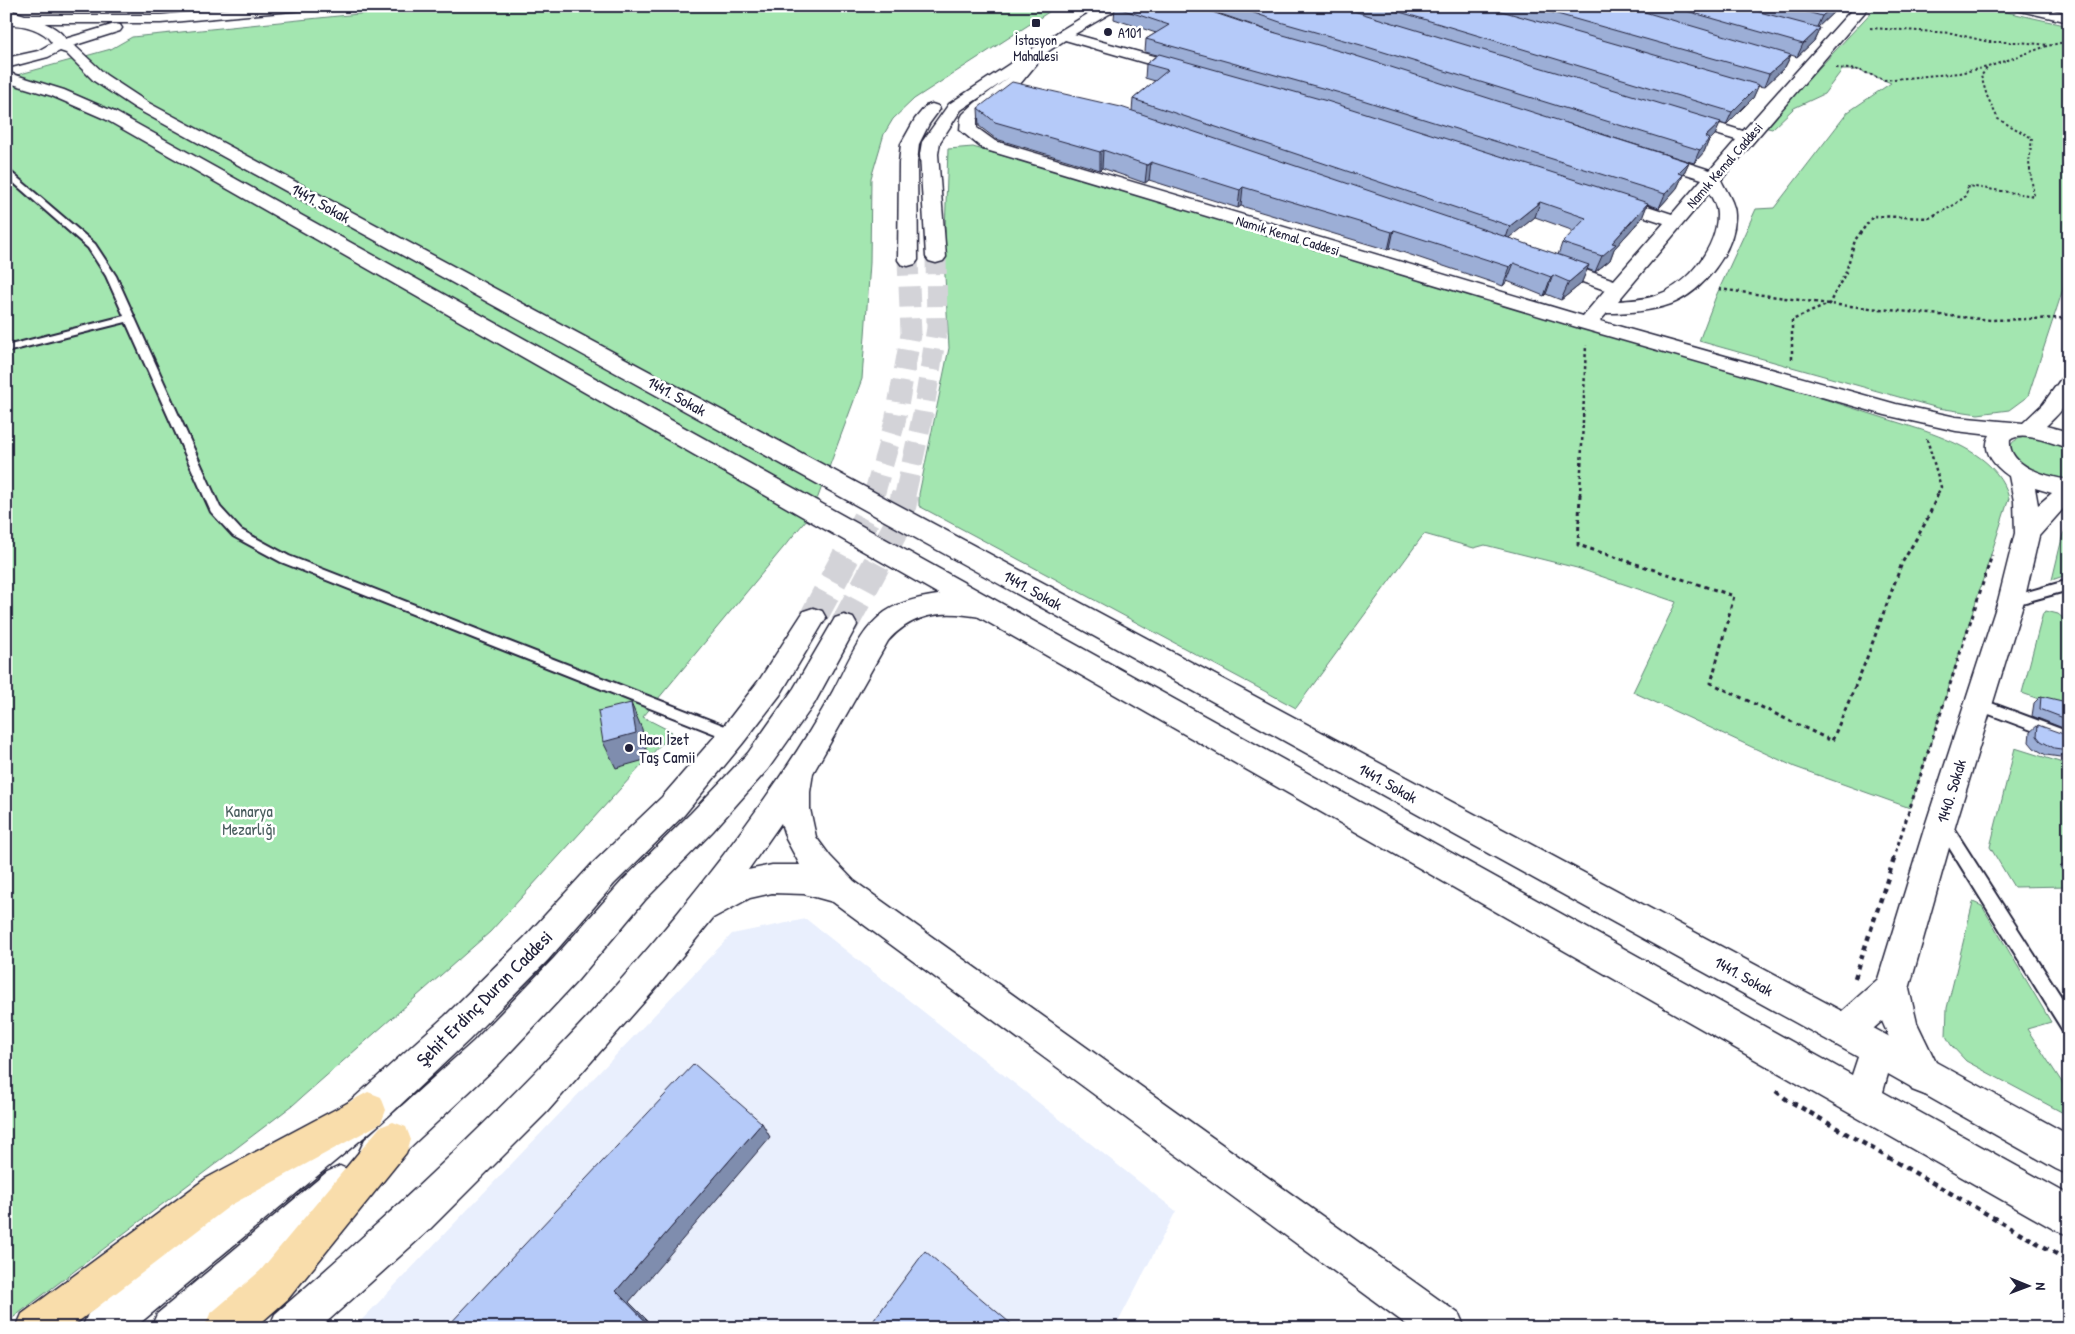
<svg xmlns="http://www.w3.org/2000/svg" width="2075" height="1334" font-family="'Patrick Hand',sans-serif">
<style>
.built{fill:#e9effd}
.green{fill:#a3e6b0;stroke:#628476}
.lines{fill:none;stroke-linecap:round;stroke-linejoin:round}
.secondary-tunnel-far1{stroke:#d3d3d8;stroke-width:21;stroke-dasharray:21 11;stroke-linecap:butt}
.secondary-tunnel{stroke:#d3d3d8;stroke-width:28;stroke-dasharray:28 14;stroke-linecap:butt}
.lane-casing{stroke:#22223b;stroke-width:4}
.street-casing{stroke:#22223b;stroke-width:3}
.secondary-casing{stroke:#22223b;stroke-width:3}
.primary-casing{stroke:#22223b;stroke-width:3}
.path-far3{stroke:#22223b;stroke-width:2;stroke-dasharray:2.5 2.5;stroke-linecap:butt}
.path-far2{stroke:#22223b;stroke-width:2.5;stroke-dasharray:3 3;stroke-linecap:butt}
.path-far1{stroke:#22223b;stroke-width:3;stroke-dasharray:4 4;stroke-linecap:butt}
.path{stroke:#22223b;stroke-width:4.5;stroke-dasharray:5 5;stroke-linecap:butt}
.lane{fill:#fff;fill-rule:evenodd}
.street{fill:#fff;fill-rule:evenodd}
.secondary{fill:#fff;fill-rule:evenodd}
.primary{fill:#f9ddab;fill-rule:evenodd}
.wall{fill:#9caed6;stroke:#22223b;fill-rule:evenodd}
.shaded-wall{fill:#7f8dae;stroke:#22223b}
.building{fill:#b5caf9;stroke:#22223b}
.poi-dot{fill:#22223b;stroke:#fff;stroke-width:2}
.labels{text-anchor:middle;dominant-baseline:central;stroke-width:5;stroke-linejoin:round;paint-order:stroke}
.far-poi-label{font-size:14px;fill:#22223b;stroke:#fff;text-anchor:start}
.far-street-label{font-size:14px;fill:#22223b;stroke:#fff}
.street-label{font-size:16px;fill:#22223b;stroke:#fff}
.poi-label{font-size:16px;fill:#22223b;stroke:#fff;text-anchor:start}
.park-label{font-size:16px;fill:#495d5e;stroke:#fff}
.near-street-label{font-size:19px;fill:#22223b;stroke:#fff}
</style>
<rect width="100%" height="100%" fill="#fff"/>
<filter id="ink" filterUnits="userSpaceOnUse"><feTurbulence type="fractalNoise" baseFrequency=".02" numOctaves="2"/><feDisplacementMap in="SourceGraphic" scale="10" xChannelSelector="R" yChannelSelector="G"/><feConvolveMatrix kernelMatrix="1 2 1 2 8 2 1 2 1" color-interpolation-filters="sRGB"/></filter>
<g filter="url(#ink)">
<path class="built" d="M806 919 1176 1211 1115 1328H354L732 934Z"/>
<path class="green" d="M437 6H522L519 8 542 6H1058L914 99 893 119 884 134 871 178 870 263 862 379 812 513 643 717 672 732 490 932 293 1105 6 1323V78L111 49 132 37Z
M1877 6H1980L2069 26V271L2028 396 2009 410 1978 414 1938 408 1699 341 1716 296 1756 209 1774 208 1848 112 1891 83 1859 70H1842L1824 94 1794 108 1772 129 1764 127Z
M973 147 1587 324 1925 431C1960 444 1998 459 2009 498L1910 808 1795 767 1633 692 1676 602 1577 568 1485 545 1474 548 1424 534 1296 708 919 506V494L949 348 944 258 948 149Z
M2033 436 2069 447V481C2061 480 2052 479 2045 477 2025 469 1986 440 2033 436Z
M2069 525V574L2052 580 2063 534Z
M2046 611 2058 614 2069 623V710L2022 693 2043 613Z
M2015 748 2069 765V886L2014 887 1990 847Z
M1973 902 1982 906 2051 1022 2027 1029 2069 1093V1116L1966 1061 1951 1045 1946 1036 1947 1008Z"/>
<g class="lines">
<path class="secondary-tunnel-far1" d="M874 495 895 422 911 334 908 260
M905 495 923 414 937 328 936 257"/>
<path class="secondary-tunnel" d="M813 618 868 515 874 494
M844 625 898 524 905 494"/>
<defs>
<path id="lane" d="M6 168 95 244 116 276 220 507 241 530 289 556 738 731 740 735 738 739 733 741 728 739 281 562 233 536 211 512 126 322 6 352V346L124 316 106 276 88 248 6 176Z
M2069 580V590L2011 606 2006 604 2004 601 2006 598Z
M1978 698 2069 732V744L1973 708 1971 704 1973 700Z
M1942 816 1947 818 2069 1009V1033L2063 1031 1937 828 1934 823 1937 818Z"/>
<path id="street" d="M253 6H310L303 10 161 23H24L6 18V9L25 15H161Z
M1855 6H1870L1721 180C1726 191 1735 203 1735 215 1736 250 1703 292 1671 304 1651 311 1628 313 1607 313L1600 321 1896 404 1956 417 2023 423 2043 404 2061 379 2069 377C2069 405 2066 407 2046 426L2069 432V448C2055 445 2023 430 2010 440 2007 467 2049 477 2069 480V505L2063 509 2039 536 2024 601 1956 823 1909 989 1917 1023 1943 1077 1938 1090 1925 1095 1912 1090 1882 1021 1857 1043 1845 1048 1833 1043 1828 1031 1833 1019 1878 979 1926 823 1998 601 2015 533 2014 501 2009 476C1996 467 1980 451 1990 435L1956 431 1885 415 1580 328 983 149 960 130 961 118 963 114 975 103 1008 78 1038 44H1048L1051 47 1048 50 1020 84 977 119V128L995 141 1583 316 1605 290 1543 268 1540 264 1543 260 1550 258 1557 260 1614 280 1664 223 1602 203 1599 199 1602 195 1608 194 1614 195 1672 214 1702 179 1645 161 1642 157 1645 153 1651 152 1657 153 1710 170 1736 140 1676 122 1674 118 1676 114H1688L1743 131ZM1709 193C1713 199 1717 207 1717 215 1717 248 1687 285 1657 295 1645 300 1630 300 1618 301ZM2035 488 2052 493 2038 505Z
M115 24 120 25 122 28 120 31 60 50 55 48 52 45 55 42Z
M1063 31 1193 67 1195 70 1193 73 1187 75 1058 38 1056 35 1058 32Z
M948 594 975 597 997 602 1001 609 997 616C986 619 978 616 966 615 935 611 909 617 888 641L813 773 810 792V809L816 837 830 856 854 881 1459 1314 1465 1328H1411L833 902 804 894 772 893 750 898 713 918 658 986 547 1112 429 1230 320 1328H269L275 1314C454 1160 626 995 763 801 788 766 812 729 833 691 848 663 859 631 885 612 903 600 926 596 948 594ZM781 823 786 839 800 865H772L748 870Z"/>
<path id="secondary" d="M1101 6H1123L1068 38 961 110 940 142 938 154 946 257 943 261 936 263 929 261 926 257 920 154 922 142 949 104 1058 32Z
M2010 6H2037L2069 14V22L2012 9Z
M21 16C36 19 63 27 67 43L76 47 106 75 147 102 1890 1037 2069 1135V1175L2056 1169 1888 1074 1883 1092 2069 1195V1235L2055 1230 1849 1113 105 119 52 96 6 82V72L64 90 117 113 1852 1075 1858 1057 135 108 94 81 66 53 60 51 48 57 6 68V58L38 51 52 43C44 29 22 24 6 25V17Z
M932 104 938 106 940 109 929 124 919 144 917 163 918 260 915 264 908 266 901 264 898 260 899 163 901 144 915 119 926 106Z
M813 608 822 611 826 618 780 695 743 743 684 815 614 884 548 960 469 1040 381 1123 134 1328H82L88 1314 355 1097 445 1016 524 938 592 864 662 797 723 727 760 679 804 611Z
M844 615 853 618 857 625 814 704 768 769 713 831 645 900 578 980 498 1065 391 1165 378 1171 365 1165 359 1152 365 1139 474 1041 554 958 623 880 691 813 748 753 794 688 835 618Z
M340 1166 353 1172 359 1185 353 1198 202 1328H151L157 1314 327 1172Z"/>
<path id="primary" d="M368 1092 381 1097 386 1110 381 1123 231 1205 70 1328H16L22 1314 205 1179Z
M393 1122 406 1127 411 1140 406 1153 288 1299 255 1328H204L210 1314 260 1271 380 1127Z"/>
</defs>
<use href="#lane" class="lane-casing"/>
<use href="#street" class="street-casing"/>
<use href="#secondary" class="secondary-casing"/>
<use href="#primary" class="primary-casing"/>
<path class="path-far3" d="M1870 28 1952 33 1989 42H2020L2048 45
M1836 68 1859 70 1884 80 1959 73 1988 67 2047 46 2069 41
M1934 215 1951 207 1966 196 1968 186 2034 196 2029 163 2032 138 1998 119 1987 96 1981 76 1988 67"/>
<path class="path-far2" d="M1719 289 1829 304 1991 320 2065 318
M1792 359V320L1829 304 1846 272 1855 240 1873 216 1929 218 1937 214
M1927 439 1941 487 1937 495
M1580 495 1586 345"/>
<path class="path-far1" d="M1580 494 1578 545 1734 596 1711 683 1832 741 1865 663 1902 563 1926 522 1938 494
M1893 860 1992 555"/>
<path class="path" d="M1855 978 1894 859
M1776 1091 1786 1099 2069 1261"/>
<use href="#lane" class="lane"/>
<use href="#street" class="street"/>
<use href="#secondary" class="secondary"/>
<use href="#primary" class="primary"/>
</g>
<path class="wall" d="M1197 6H1840L1817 28H1820L1814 41 1797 57 1791 55 1785 67 1764 87 1758 86 1753 98 1726 125 1720 123 1715 135 1708 142 1704 152 1694 163 1566 123 1689 162 1677 188 1659 208 1647 204 1642 218 1614 249 1610 260 1595 272 1587 269 1581 284 1561 300 1546 294 1544 296 1507 281 1503 286 1390 248 1388 250 1241 206 1238 208 1149 180 1145 183 1102 168 1100 170 996 139 979 126 978 108 1132 111 1133 99 1155 81 1145 78 1146 64 1157 55 1145 52 1146 39 1156 33 1114 19 1115 7 1276 33ZM1535 217 1574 231 1562 243 1558 255 1508 238Z
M2041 696 2069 720V723L2063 728 2032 716 2034 703Z
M2038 725 2068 750 2060 757 2046 755 2034 748 2029 742 2030 732Z
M2069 860V880L2060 867Z"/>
<path class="shaded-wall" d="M1833 6H1840L1816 29 1822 16Z
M1820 28 1814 41 1797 57 1803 44Z
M1791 55 1785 67 1764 87 1769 74Z
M1759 85 1753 98 1726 125 1732 112Z
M1721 122 1715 135 1708 142 1704 152 1694 163 1705 137Z
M1103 150 1102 168 1100 170V152Z
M1151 162 1149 180 1145 183 1147 165Z
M1689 162 1677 188 1659 208 1665 194 1678 173Z
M1243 187 1241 206 1238 208 1240 190Z
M1540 202 1535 217 1505 241 1510 226Z
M1648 203 1642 218 1614 249 1610 260 1595 272 1602 256 1612 243Z
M1394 230 1390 248 1388 250 1392 232Z
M1514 263 1507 281 1503 286 1510 267Z
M1589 265 1581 284 1561 300 1569 282Z
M1553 275 1546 294 1544 296 1551 277Z
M631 703 642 729 648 759 616 768 603 742Z
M762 1123 770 1137 629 1302 655 1328H652L616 1291Z"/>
<path class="building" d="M1116 6H1194L1269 31 1350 54 1689 162 1678 173 1683 175 1665 194 1340 93 1146 39 1169 25 1115 7Z
M1234 6H1337L1721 122 1705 137 1709 139 1700 150 1361 45 1280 22Z
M1380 6H1484L1759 85 1732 112Z
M1529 6H1624L1791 55 1769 74Z
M1669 6H1737L1820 28 1803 44Z
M1785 6H1833L1822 16Z
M1159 54 1327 101 1648 203 1612 243 1616 244 1602 256 1562 243 1586 218 1540 202 1510 226 1133 99 1168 70 1146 64Z
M1012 82 1121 107 1589 265 1569 282 1553 275 1551 277 1514 263 1510 267 1394 230 1392 232 1243 187 1240 190 1151 162 1147 165 1103 150 1100 152 995 122 978 108Z
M2041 696 2062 701 2069 706V720L2040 709Z
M631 703 636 733 603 742 598 711Z
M2038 725 2069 736 2068 750 2054 748 2041 741 2037 736Z
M694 1064 762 1123 616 1291 652 1328H446Z
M925 1251 1016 1328H868Z"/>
</g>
<g class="poi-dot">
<rect x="1031" y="18" width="10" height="10" rx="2.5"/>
<circle cx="1108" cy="32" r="5"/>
<circle cx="629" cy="748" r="5"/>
</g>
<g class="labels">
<g class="far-poi-label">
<text x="1118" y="32">A101</text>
<text x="1036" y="39" text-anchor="middle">İstasyon<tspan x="1036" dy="16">Mahallesi</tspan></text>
</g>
<g class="far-street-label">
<text transform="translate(1724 165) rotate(-49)">Namık Kemal Caddesi</text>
<text transform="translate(1288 235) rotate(17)">Namık Kemal Caddesi</text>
</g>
<g class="street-label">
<text transform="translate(321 203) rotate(29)">1441. Sokak</text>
<text transform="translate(677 396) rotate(29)">1441. Sokak</text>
<text transform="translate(1033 590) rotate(29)">1441. Sokak</text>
<text transform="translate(1388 783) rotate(29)">1441. Sokak</text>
<text transform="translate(1951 791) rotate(-73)">1440. Sokak</text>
<text transform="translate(1744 976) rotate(29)">1441. Sokak</text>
</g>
<g class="poi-label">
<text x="639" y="739">Hacı İzet<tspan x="639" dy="18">Taş Camii</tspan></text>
</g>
<g class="park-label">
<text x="249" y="811">Kanarya<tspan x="249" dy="18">Mezarlığı</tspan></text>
</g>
<g class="near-street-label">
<text transform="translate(484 998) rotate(-45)">Şehit Erdinç Duran Caddesi</text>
</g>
</g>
<rect width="2075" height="1334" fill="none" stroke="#fff" stroke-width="25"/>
<rect x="12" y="12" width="2050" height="1309" fill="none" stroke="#22223b" stroke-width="2" filter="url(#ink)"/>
<g transform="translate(2028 1286) rotate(91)" stroke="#ffffff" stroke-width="4" paint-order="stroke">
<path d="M0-4L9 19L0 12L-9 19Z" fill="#22223b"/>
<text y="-8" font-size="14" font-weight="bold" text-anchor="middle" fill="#22223b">N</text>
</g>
</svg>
